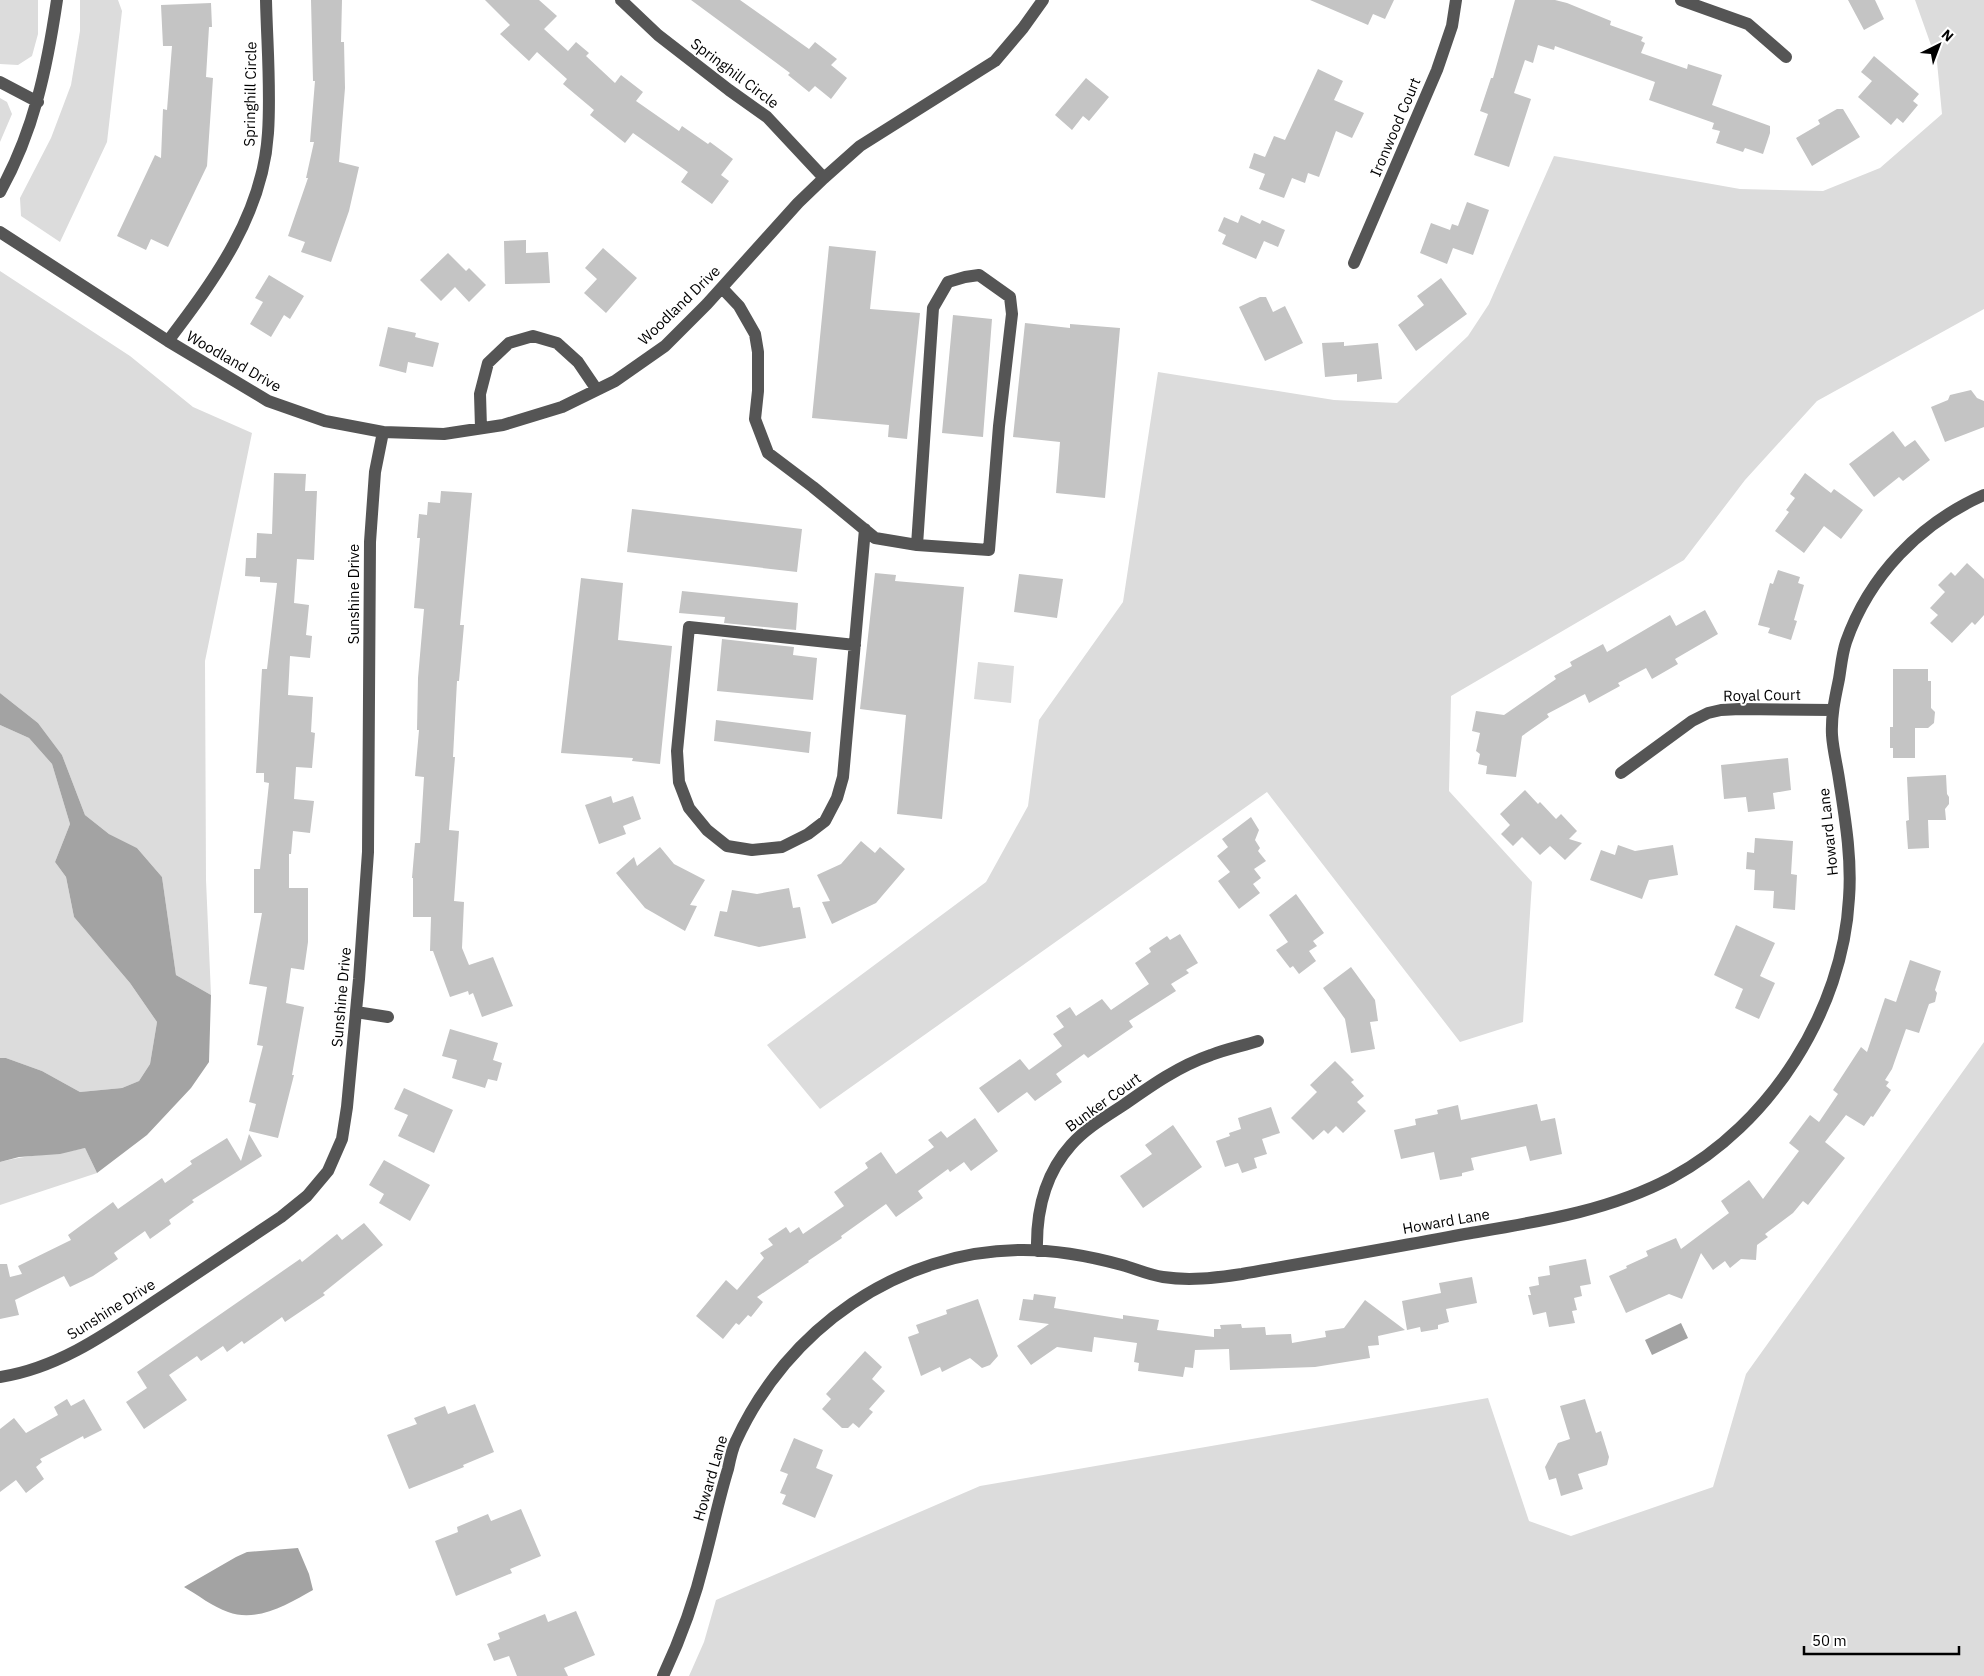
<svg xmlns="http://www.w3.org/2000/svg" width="1984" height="1676" font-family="'IBM Plex Sans',sans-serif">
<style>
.green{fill:#dcdcdc}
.water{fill:#a3a3a3}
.building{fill:#c4c4c4}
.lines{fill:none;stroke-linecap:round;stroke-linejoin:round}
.minor{stroke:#555;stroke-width:12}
.labels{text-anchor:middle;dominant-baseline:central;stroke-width:4;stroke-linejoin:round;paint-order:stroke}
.street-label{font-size:15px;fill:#000;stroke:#fff}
</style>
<rect width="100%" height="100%" fill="#fff"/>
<path class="green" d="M0 0H38V34L32 56 18 65 0 64Z
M80 0H118L122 11 107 142 60 242 21 216 20 198 51 138 71 85 80 31Z
M1915 0H1984V309L1817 401 1745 480 1684 560 1451 696 1449 791 1532 882 1523 1022 1460 1042 1267 792 820 1109 767 1045 986 882 1028 806 1039 720 1123 602 1158 372 1334 400 1397 403 1468 336 1489 304 1554 156 1740 189 1823 191 1880 168 1942 114 1937 62Z
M0 98 7 102 12 114 0 142Z
M0 271 130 356 193 407 252 433 205 661 206 880 211 995 176 975 162 877 137 848 109 834 85 815 62 755 38 723 0 693Z
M978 662 1014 666 1011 703 974 699Z
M0 725 29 738 52 764 70 824 55 862 66 877 74 917 130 983 157 1022 150 1064 139 1081 122 1088 80 1092 42 1071 6 1058H0Z
M1984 1042V1676H689L704 1642 716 1600 980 1486 1488 1398 1529 1521 1571 1536 1713 1487 1746 1374Z
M85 1148 97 1173 0 1205V1162C28 1154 56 1155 85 1148Z"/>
<path class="water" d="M0 693 38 723 62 755 85 815 109 834 137 848 162 877 176 975 211 995 209 1062 191 1088 147 1135 97 1173 85 1148 60 1154 19 1157 0 1162V1058H6L42 1071 80 1092 122 1088 139 1081 150 1064 157 1022 130 983 74 917 66 877 55 862 70 824 52 764 29 738 0 725Z
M1681 1323 1688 1338 1652 1355 1645 1340Z
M298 1548 309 1574 313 1590C288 1604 257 1623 228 1612 213 1607 198 1595 184 1587L236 1557 247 1552Z"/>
<path class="building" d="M311 0H342L341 42H344L345 88 339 162 359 167 349 211 331 262 301 252 305 242 288 236 308 178H306L314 142H310L315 81H313Z
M485 0H539L557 16 544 29 568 51 576 42 589 53 586 56 615 83 621 75 643 92 636 101 679 131 682 126 708 144 710 142 733 159 721 175 729 181 712 204 681 182 688 172 633 133 625 143 590 115 594 110 563 84 567 79 537 52 529 61 500 34 510 25Z
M691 0H740L809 49 815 42 837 59 831 65 847 78 831 99 815 86 809 92 788 75 790 73Z
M1310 0H1394L1385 19 1373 14 1368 25Z
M1515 0H1555L1567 3 1611 21 1610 25 1643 37 1641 41 1645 43 1641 53 1687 69 1688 64 1722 75 1712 105 1770 126V133L1763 154 1745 148 1743 152 1716 143 1720 131 1712 129 1714 123 1649 100 1655 82 1555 46 1554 50 1538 45 1533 63 1525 60 1514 93 1531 99 1509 167 1474 155 1488 114 1480 111 1491 78H1493Z
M1848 0H1875L1884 19 1864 30Z
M211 3 212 27H209L206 77 213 78 207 166 168 247 151 239 146 250 117 236 155 155 161 158 163 109 167 110 172 46H163L161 5Z
M1874 56 1919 94 1913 101 1918 105 1903 123 1897 118 1891 125 1858 97 1872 81 1861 72Z
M1318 69 1343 81 1334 100 1364 113 1352 138 1336 131 1319 177 1308 173 1305 183 1292 178 1284 198 1259 189 1265 174 1249 168 1254 153 1265 157 1274 136 1285 140Z
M1086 78 1109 97 1089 121 1083 116 1072 130 1055 115Z
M1837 109H1843L1860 137 1812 166 1796 138 1820 124 1818 120Z
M1467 202 1489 210 1473 255 1453 248 1447 264 1420 253 1431 223 1450 230 1452 224 1458 226Z
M1241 215 1260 224 1262 220 1285 230 1278 247 1264 241 1256 259 1222 244 1226 235 1218 231 1224 217 1238 223Z
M526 240V253L548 252 550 283 505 284 504 241Z
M829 246 876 251 870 309 920 313 907 439 888 437 889 425 812 418Z
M603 248 637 278 606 313 584 293 597 279 585 268Z
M448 253 466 271 469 268 486 285 469 302 455 287 441 301 420 280Z
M269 275 304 296 290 319 284 315 271 337 250 324 263 302 255 298Z
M1441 278 1467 314 1416 351 1398 325 1424 305 1417 296Z
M1260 297H1266L1273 312 1285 306 1303 343 1265 361 1239 307Z
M953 315 992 319 983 437 942 433Z
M1025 323 1070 328V324L1120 328 1105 498 1056 493 1060 442 1013 437Z
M388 327 416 333 415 337 439 343 433 367 408 362 406 373 379 366Z
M1344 342V346L1378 343 1382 379 1357 382V374L1325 377 1322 343Z
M1971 390 1977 398 1984 401V427L1945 442 1931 407 1948 400 1950 395Z
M1893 431 1905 447 1915 440 1930 460 1903 481 1899 477 1874 497 1849 464Z
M274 473 306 474 305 491H317L314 560 297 559 294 603 309 605 306 635 312 636 310 658 290 656 288 695 313 697 311 732 315 733 312 768 296 767 294 799 314 801 310 833 293 831 291 854H289V888H308V942L304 970 291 968 286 1003 304 1007 292 1075H294L278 1138 249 1131 256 1104 249 1102 263 1046 257 1045 267 987 249 984 262 913H254V869H260L269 783 264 782V773H256L262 669H267L277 583 260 582V577L245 576 246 558H256L257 533 272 534Z
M1805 473 1831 493 1834 489 1863 510 1841 539 1824 526 1804 553 1775 531 1789 512 1786 510 1795 498 1790 494Z
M441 491 472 493 460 625H464L459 681H457L453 757H455L449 830 459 831 454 901 464 902 462 948 469 965 493 957 513 1006 482 1017 473 993 469 995 468 991 450 997 433 951H430L431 917H413V878H412L415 843H420L424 777 415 776 419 730H417L418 678 424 609 414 608 420 538H417L419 514 427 515 428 502 440 503Z
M632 509 802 529 797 572 627 552Z
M1967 563 1984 579V615L1975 625 1972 622 1952 643 1930 623 1938 615 1930 608 1945 592 1938 585 1951 572 1955 576Z
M1778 570 1800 577 1798 583 1804 585 1794 620 1797 621 1791 640 1768 633 1770 628 1758 625 1770 583 1773 584Z
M875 573 896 575 895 581 964 587 942 819 897 814 906 715 860 709Z
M1019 574 1063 579 1057 618 1014 612Z
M581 578 623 583 618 640 672 646 660 764 632 761 633 758 561 753Z
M682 591 798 603 796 630 724 623 725 617 679 613Z
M1705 610 1718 634 1675 659 1678 664 1652 679 1646 668 1618 683 1620 686 1589 703 1585 694 1547 714 1549 717 1522 736 1516 777 1486 774 1487 766 1478 764 1480 754 1476 751 1480 733 1472 731 1476 711 1504 715 1556 679 1554 676 1572 666 1570 662 1603 644 1607 652 1670 615 1676 626Z
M722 639 794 647 793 655 817 658 813 700 717 691Z
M1893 669H1928V681H1931V708L1935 712 1934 723 1928 728H1915V758H1893V748H1890V727H1893Z
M716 720 811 732 809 753 714 741Z
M1788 758 1791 790 1773 793 1775 809 1748 812 1746 797 1724 799 1721 765Z
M1946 775 1947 794 1949 797V804L1945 809 1946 820H1928L1929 848 1908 849 1906 821 1909 820 1907 777Z
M1525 790 1538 804 1540 802 1556 819 1561 814 1577 831 1569 839 1582 843 1565 860 1550 846 1540 855 1522 837 1513 846 1501 834 1510 825 1500 814Z
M611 796 613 803 633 796 641 819 623 826 626 834 599 844 585 805Z
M1251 817 1259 830 1255 840 1260 848 1258 851 1266 861 1254 869 1261 878 1253 884 1260 893 1239 909 1218 881 1230 872 1217 856 1228 847 1222 839Z
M1755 838 1793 841 1791 874 1797 875 1795 910 1773 908 1774 891 1754 890 1755 870 1746 869 1747 852 1754 853Z
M861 841 875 853 880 847 905 869 876 903 832 924 822 902 830 901 817 875 841 864Z
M1618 845 1635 851 1673 845 1678 875 1649 880 1642 899 1590 880 1601 850 1615 855Z
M660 847 674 864 705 880 690 905 697 906 685 931 645 908 616 873 634 857 637 866Z
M789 888 793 908 800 907 806 938 759 947 714 936 720 911 727 912 732 890 757 894Z
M1296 894 1324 933 1313 941 1317 946 1309 951 1316 961 1299 974 1293 966 1290 968 1276 950 1288 942 1269 915Z
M1736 925 1775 943 1760 976 1775 983 1759 1019 1735 1008 1743 989 1714 975Z
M1180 934 1198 963 1186 970 1189 973 1171 984 1176 991 1129 1021 1133 1027 1088 1058 1084 1054 1056 1074 1062 1082 1035 1101 1027 1092 998 1113 979 1088 1020 1059 1029 1070 1062 1046 1053 1034 1064 1027 1056 1016 1070 1007 1076 1016 1102 999 1111 1010 1149 984 1135 963 1151 952 1149 948 1167 936 1170 940Z
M1910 960 1941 971 1935 990 1937 993 1935 1002 1929 1004 1919 1033 1906 1029 1892 1069 1885 1080 1889 1082 1886 1086 1891 1090 1873 1117 1871 1116 1864 1126 1846 1115 1825 1142 1845 1158 1808 1205 1803 1201 1793 1213 1765 1234 1768 1237 1757 1245 1756 1260 1741 1259 1730 1268 1725 1261 1713 1270 1701 1253 1682 1299 1669 1294 1626 1313 1609 1276 1627 1268 1626 1266 1648 1256 1646 1251 1676 1238 1681 1249 1729 1213 1721 1201 1749 1180 1763 1199 1799 1151 1789 1143 1810 1115 1819 1122 1838 1094 1833 1090 1861 1047 1867 1052 1885 998 1896 1002Z
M1351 967 1375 1000 1378 1021 1370 1022 1375 1049 1351 1053 1345 1019 1323 988Z
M450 1029 498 1043 493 1060 502 1063 497 1081 488 1079 485 1088 452 1078 457 1060 442 1056Z
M1335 1061 1354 1080 1351 1082 1364 1096 1357 1102 1366 1111 1343 1133 1336 1126 1328 1134 1324 1130 1313 1140 1291 1118 1317 1092 1310 1085Z
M404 1088 453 1110 434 1153 398 1136 408 1115 394 1109Z
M1537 1104 1541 1121 1555 1118 1562 1154 1530 1161 1526 1146 1471 1158 1474 1170 1462 1173V1176L1440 1180 1434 1152 1401 1159 1394 1130 1416 1125 1415 1119 1438 1114 1437 1110 1458 1105 1461 1120Z
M1271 1107 1280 1133 1262 1139 1267 1154 1254 1158 1257 1168 1242 1173 1238 1163 1225 1167 1216 1141 1230 1136 1229 1133 1241 1129 1238 1118Z
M975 1118 998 1151 971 1171 964 1162 950 1172 948 1169 918 1191 923 1198 896 1217 886 1204 841 1236 842 1238 808 1261 809 1262 757 1297 763 1302 751 1317 748 1315 739 1325 736 1323 723 1339 696 1316 726 1280 737 1290 764 1258 760 1253 773 1245 768 1239 786 1227 790 1233 799 1227 803 1234 844 1206 834 1192 868 1168 865 1163 881 1152 896 1174 934 1147 928 1140 941 1131 947 1138Z
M1173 1125 1202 1167 1143 1208 1120 1176 1152 1154 1145 1145Z
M249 1134 262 1156 192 1200 194 1202 169 1220 171 1224 150 1239 145 1231 114 1253 118 1259 93 1276 70 1287 64 1276 15 1300 19 1315 0 1319V1264H7L10 1277 22 1274 18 1266 71 1240 68 1235 113 1202 118 1209 162 1178 165 1183 192 1164 190 1161 227 1138 241 1161Z
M384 1160 430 1185 410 1221 379 1203 384 1194 369 1185Z
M364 1223 383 1245 323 1293 325 1295 285 1322 282 1317 244 1344 242 1341 227 1352 223 1346 201 1361 197 1356 169 1375 187 1400 144 1429 126 1402 147 1388 137 1372 300 1259 302 1262 337 1234 342 1240Z
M1586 1259 1591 1284 1580 1286 1582 1296 1574 1298 1577 1310 1572 1311 1575 1323 1549 1327 1546 1312 1533 1315 1528 1295H1531L1529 1287 1539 1285 1538 1277 1550 1275 1549 1266Z
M1472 1277 1477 1303 1446 1309 1449 1322 1438 1325V1329L1421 1332 1420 1327 1407 1330 1402 1301 1441 1293 1439 1283Z
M1034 1294 1056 1297 1054 1308 1123 1319V1315L1159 1320 1157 1330 1214 1337V1329H1221L1220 1325 1241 1324 1242 1328 1265 1327 1266 1335 1291 1334 1292 1343 1326 1337 1325 1331 1344 1328 1365 1300 1405 1330 1378 1336 1379 1345 1368 1346 1370 1358 1315 1367 1230 1370 1229 1349 1195 1350 1193 1368 1185 1367 1183 1377 1138 1371 1139 1363 1134 1362 1137 1343 1094 1337 1092 1352 1057 1347 1031 1365 1017 1346 1049 1324 1019 1320 1023 1299 1033 1300Z
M978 1299 998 1356 990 1365 982 1368 970 1358 942 1372 940 1367 921 1376 908 1337 919 1333 916 1325 947 1314 946 1310Z
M865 1351 882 1367 872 1379 885 1391 869 1409 873 1412 859 1428 853 1423 848 1428H842L822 1409 831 1399 826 1394Z
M67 1399 71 1406 84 1399 102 1430 84 1439 83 1436 40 1459 42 1462 36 1467 44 1479 26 1493 16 1480 0 1492V1429L14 1418 26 1433 58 1415 54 1407Z
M1585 1399 1596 1433 1601 1431 1609 1457 1607 1465 1578 1474 1583 1489 1561 1496 1556 1478 1549 1480 1545 1467 1558 1443 1570 1439 1560 1406Z
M475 1404 494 1452 463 1465 464 1467 409 1489 387 1435 417 1424 414 1418 445 1406 448 1414Z
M794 1438 823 1450 816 1468 833 1475 815 1518 782 1504 786 1495 780 1493 788 1474 780 1471Z
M521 1509 541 1556 510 1569 512 1573 456 1596 435 1541 458 1532 457 1527 488 1514 491 1521Z
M576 1611 595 1655 564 1668 568 1676H517L509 1656 494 1661 487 1644 500 1639 498 1633 545 1614 548 1622Z"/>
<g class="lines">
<path class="minor" d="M621 0 658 35 729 90 767 117 824 178
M1681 0 1748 24 1786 57
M0 82 38 102
M0 192C34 131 47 68 57 0
M0 232 168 341 268 401 325 421 383 432 444 434 503 425 562 407 615 381 665 346 707 304 798 203 824 178 860 146 995 61 1023 28 1043 0
M1354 263 1437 70 1452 26 1456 0
M722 288 739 306 755 334 758 352V391L755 419 768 453 813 487 875 538 917 545 989 550 999 426 1012 314 1010 297 979 275 965 277 948 282 933 308 917 545
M168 341C215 279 263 214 268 133 271 89 267 44 266 0
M481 428 480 394 488 363 509 343 533 336 557 343 578 362 597 390
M855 645 689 627 677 751 679 782 689 808 707 830 727 846 752 850 782 847 808 834 825 821 837 798 843 777 865 529
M1621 773 1692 721 1708 713 1721 710 1740 709 1832 710
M356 1012 388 1017
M1037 1251C1036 1213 1045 1174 1071 1145 1086 1128 1107 1116 1125 1104 1152 1085 1179 1066 1211 1055 1226 1049 1242 1046 1258 1041
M0 1377C61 1368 113 1329 163 1296 202 1270 242 1243 281 1217L307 1196 328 1171 342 1139 347 1107 359 979 368 852 370 542 375 472 383 432
M663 1676C681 1638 695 1599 705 1558 713 1528 719 1498 728 1469 730 1459 732 1449 736 1441 787 1329 899 1250 1023 1250 1058 1250 1089 1256 1122 1265 1136 1269 1149 1275 1163 1277 1189 1281 1215 1278 1242 1274 1316 1261 1391 1248 1465 1234 1535 1222 1607 1212 1671 1178 1770 1125 1843 1011 1849 898 1852 858 1845 818 1839 779 1837 765 1833 750 1832 735 1831 716 1835 698 1839 679 1841 667 1842 654 1846 642 1869 576 1920 523 1984 495"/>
</g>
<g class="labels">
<g class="street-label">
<text transform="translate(735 73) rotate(37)">Springhill Circle</text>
<text transform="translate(250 94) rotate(-89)">Springhill Circle</text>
<text transform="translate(1395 127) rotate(-67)">Ironwood Court</text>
<text transform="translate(679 305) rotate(-44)">Woodland Drive</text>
<text transform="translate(234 361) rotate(30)">Woodland Drive</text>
<text transform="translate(353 594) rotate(-90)">Sunshine Drive</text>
<text transform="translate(1762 695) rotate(-1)">Royal Court</text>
<text transform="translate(1828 832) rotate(-96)">Howard Lane</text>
<text transform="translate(341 997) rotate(-85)">Sunshine Drive</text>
<text transform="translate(1103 1102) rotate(-36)">Bunker Court</text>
<text transform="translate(1446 1221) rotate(-10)">Howard Lane</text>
<text transform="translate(111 1309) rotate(-32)">Sunshine Drive</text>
<text transform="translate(710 1478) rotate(-74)">Howard Lane</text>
</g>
</g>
<g transform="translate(1939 45) rotate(42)" stroke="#ffffff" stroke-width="4" paint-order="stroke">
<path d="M0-4L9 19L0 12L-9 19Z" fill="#000000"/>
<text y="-8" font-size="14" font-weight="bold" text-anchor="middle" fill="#000000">N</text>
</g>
<path d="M1804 1646v8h155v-8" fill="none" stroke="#000000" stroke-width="2.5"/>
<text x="1812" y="1646" font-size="15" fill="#000000" stroke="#ffffff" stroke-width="4" paint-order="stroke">50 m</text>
</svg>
